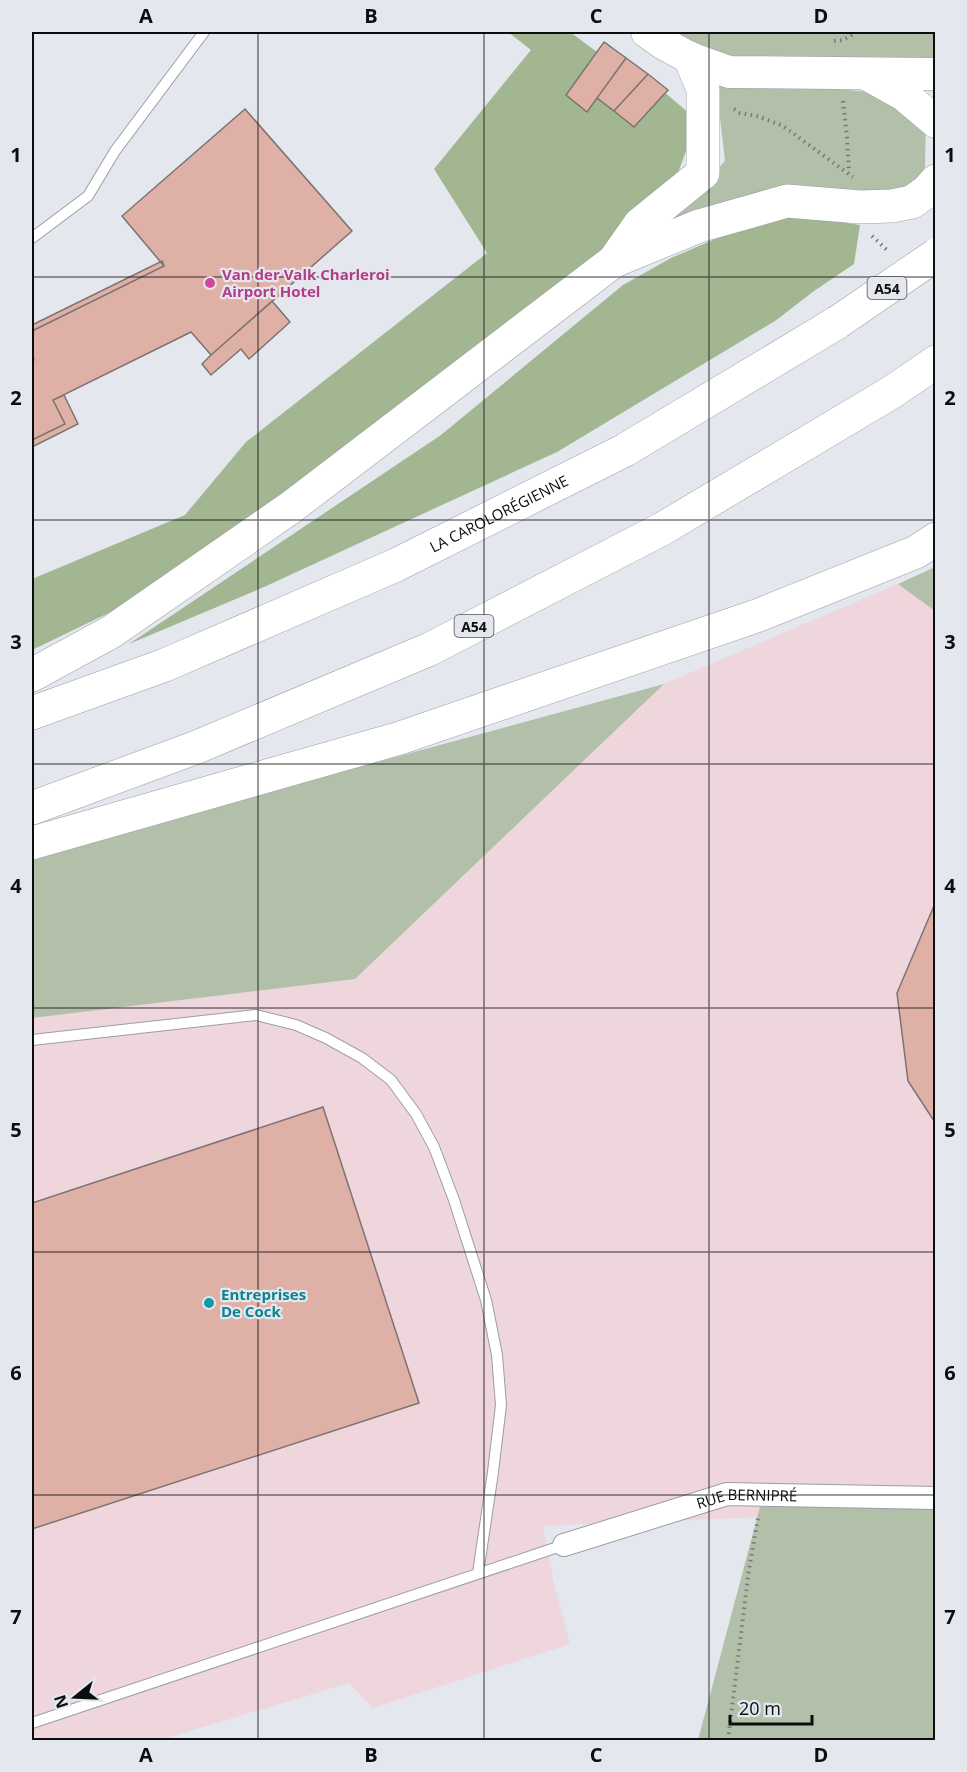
<svg xmlns="http://www.w3.org/2000/svg" width="967" height="1772" font-family="'Open Sans',sans-serif">
<style>
.industrial{fill:#efd5dc}
.green{fill:#b2c0a9}
.forest{fill:#a1b691}
.building{fill:#deb0a6;stroke:#7c7372;stroke-width:1.5}
.lines{fill:none;stroke-linecap:round;stroke-linejoin:round}
.service-casing{stroke:#9b9ea5;stroke-width:12}
.minor-casing{stroke:#9b9ea5;stroke-width:24}
.secondary-casing{stroke:#9b9ea5;stroke-width:33}
.motorway-casing{stroke:#9b9ea5;stroke-width:34}
.path{stroke:#76787c;stroke-width:4;stroke-dasharray:1.5 4.5;stroke-linecap:butt}
.service{stroke:#fff;stroke-width:10}
.minor{stroke:#fff;stroke-width:22}
.secondary{stroke:#fff;stroke-width:32}
.motorway{stroke:#fff;stroke-width:33}
.motorway-bridge-casing{stroke:#9b9ea5;stroke-width:34;stroke-linecap:butt}
.motorway-bridge{stroke:#fff;stroke-width:33}
.grid{fill:none;stroke:#0c0d0f;stroke-width:1.5;stroke-opacity:0.55}
.hotel-dot{fill:#d1479c;stroke:#e4e7ee;stroke-width:2}
.culture-dot{fill:#0f9aa8;stroke:#e4e7ee;stroke-width:2}
.labels{text-anchor:middle;dominant-baseline:central;stroke-width:4.5;stroke-linejoin:round;paint-order:stroke}
.shield{fill:#e4e7ee;stroke:#4d4e52;stroke-width:1.5}
.shield-label{font-size:14px;font-weight:bold;fill:#0c0d0f}
.hotel-label{font-size:15px;font-weight:bold;fill:#b23c85;stroke:#e4e7ee;text-anchor:start}
.street-label{font-size:15px;fill:#0c0d0f;stroke:#e4e7ee}
.culture-label{font-size:15px;font-weight:bold;fill:#0d838f;stroke:#e4e7ee;text-anchor:start}
.neatline{fill:none;stroke:#0c0d0f;stroke-width:2}
.grid-label{font-size:20px;text-anchor:middle;font-weight:bold;fill:#0c0d0f}
</style>
<rect width="100%" height="100%" fill="#e4e7ee"/>
<path class="industrial" d="M898 584 936 611 935 1510 543 1526 553 1579 570 1644 373 1708 349 1683 160 1740H32V1018L355 979 664 684Z"/>
<path class="green" d="M672 32H935V69L712 66Z
M710 83 794 85 904 95 926 114 925 167 911 195 657 236 725 161 718 100Z
M935 567V611L898 584Z
M664 684 355 979 32 1018V856Z
M935 1502V1740H698L760 1507Z"/>
<path class="forest" d="M508 32H570L597 52 606 42 691 115 689 143 667 202 206 566 32 650V579L185 515 246 442 487 253 434 169 531 50Z
M798 216 860 225 854 264 814 291 775 321 557 452 264 587 129 644 441 435 623 285 671 258 750 224Z"/>
<path class="building" d="M604 42 626 58 587 112 566 95Z
M626 58 648 74 614 111 597 98Z
M648 74 668 90 634 127 614 111Z
M245 109 352 231 211 355 191 332 185 335 53 400 65 424 32 440V361L34 360 32 356V331L164 266 122 216Z
M162 261 164 266 32 331V325Z
M272 301 290 322 249 359 241 349 211 375 202 364 211 355Z
M64 395 78 424 32 447V440L65 424 53 400Z
M936 901V1124L908 1081 897 993Z
M323 1107 419 1403 32 1529V1203Z"/>
<g class="lines">
<defs>
<path id="service" d="M32 238 88 196 115 151 204 32
M32 1040 256 1015 296 1025 326 1038 362 1058 391 1080 416 1114 434 1147 454 1200 486 1300 497 1355 501 1405 493 1472 478 1573
M32 1723 564 1545"/>
<g id="minor">
<path id="s1" d="M564 1545 727 1494 936 1498"/>
</g>
<path id="secondary" d="M647 32 664 44 690 58 729 72 936 74
M868 75 904 95 936 122"/>
<g id="motorway">
<path d="M614 261 640 224 703 173V89L690 58"/>
<path d="M32 675 111 632 290 508 614 261 699 226 787 201 860 207 892 206 912 202 926 192 936 181"/>
<path id="s2" d="M32 713 165 665 396 565 625 450 838 322"/>
<path d="M32 808 197 747 430 649 662 529 892 392 936 362"/>
<path d="M32 843 400 738 759 615 916 552 936 539"/>
</g>
</defs>
<use href="#service" class="service-casing"/>
<use href="#minor" class="minor-casing"/>
<use href="#secondary" class="secondary-casing"/>
<use href="#motorway" class="motorway-casing"/>
<path class="path" d="M834 41 843 40 857 32
M843 101 847 137 849 171
M734 109 740 113 757 116 783 126 853 177
M872 236 888 251
M728 1740 749 1569 758 1518"/>
<use href="#service" class="service"/>
<use href="#minor" class="minor"/>
<use href="#secondary" class="secondary"/>
<use href="#motorway" class="motorway"/>
<defs>
<path id="motorway-bridge" d="M838 322 936 255"/>
</defs>
<use href="#motorway-bridge" class="motorway-bridge-casing"/>
<use href="#motorway-bridge" class="motorway-bridge"/>
</g>
<path class="grid" d="M258 32V1740M484 32V1740M709 32V1740M32 277H936M32 520H936M32 764H936M32 1008H936M32 1252H936M32 1495H936"/>
<circle class="hotel-dot" cx="210" cy="283" r="6"/>
<circle class="culture-dot" cx="209" cy="1303" r="6"/>
<g class="labels">
<g class="shield">
<rect x="867.5" y="277" width="39" height="22" rx="4.5"/>
<rect x="454.5" y="615" width="39" height="22" rx="4.5"/>
</g>
<g class="shield-label">
<text x="887" y="288">A54</text>
<text x="474" y="626">A54</text>
</g>
<g class="hotel-label">
<text x="222" y="274">Van der Valk Charleroi<tspan x="222" dy="17">Airport Hotel</tspan></text>
</g>
<g class="street-label">
<text stroke="none"><textPath href="#s2" startOffset="508">LA CAROLORÉGIENNE</textPath></text>
<text stroke="none"><textPath href="#s1" startOffset="190">RUE BERNIPRÉ</textPath></text>
</g>
<g class="culture-label">
<text x="221" y="1294">Entreprises<tspan x="221" dy="17">De Cock</tspan></text>
</g>
</g>
<rect width="967" height="1772" fill="none" stroke="#e4e7ee" stroke-width="66"/>
<g transform="translate(75 1697) rotate(252)" stroke="#e4e7ee" stroke-width="4.5" paint-order="stroke">
<path d="M0-4.5L10 22L0 15L-10 22Z" fill="#0c0d0f"/>
<text y="-9" font-size="16" font-weight="bold" text-anchor="middle" fill="#0c0d0f">N</text>
</g>
<path d="M730 1715v9h82v-9" fill="none" stroke="#0c0d0f" stroke-width="3"/>
<text x="739" y="1715" font-size="18" fill="#0c0d0f" stroke="#e4e7ee" stroke-width="4.5" paint-order="stroke">20 m</text>
<rect x="33" y="33" width="901" height="1706" class="neatline"/>
<g class="grid-label">
<text x="146" y="23">A</text>
<text x="371" y="23">B</text>
<text x="596" y="23">C</text>
<text x="821" y="23">D</text>
<text x="16" y="162">1</text>
<text x="950" y="162">1</text>
<text x="16" y="405">2</text>
<text x="950" y="405">2</text>
<text x="16" y="649">3</text>
<text x="950" y="649">3</text>
<text x="16" y="893">4</text>
<text x="950" y="893">4</text>
<text x="16" y="1137">5</text>
<text x="950" y="1137">5</text>
<text x="16" y="1380">6</text>
<text x="950" y="1380">6</text>
<text x="16" y="1624">7</text>
<text x="950" y="1624">7</text>
<text x="146" y="1762">A</text>
<text x="371" y="1762">B</text>
<text x="596" y="1762">C</text>
<text x="821" y="1762">D</text>
</g>
</svg>
